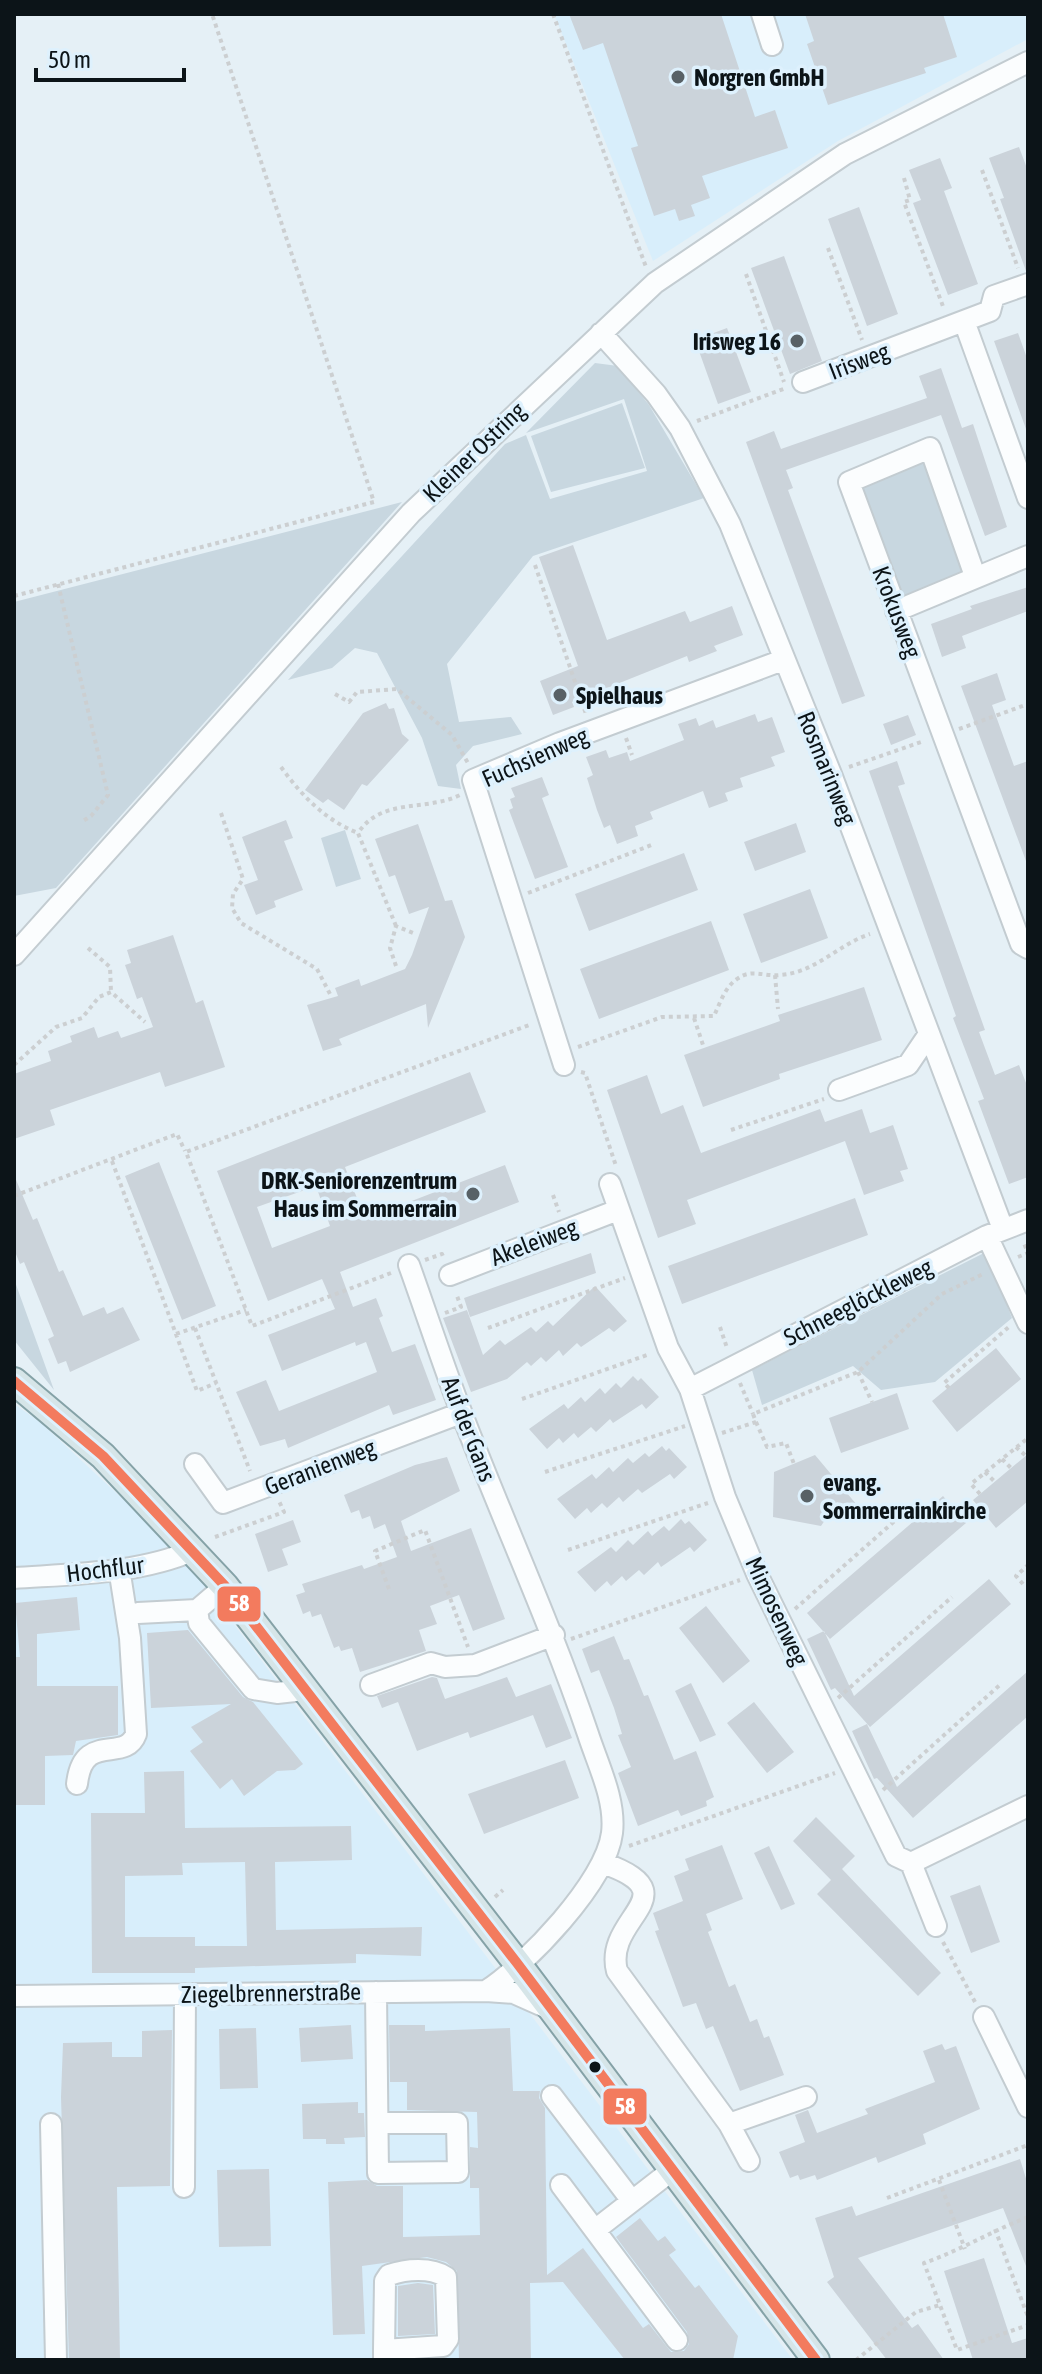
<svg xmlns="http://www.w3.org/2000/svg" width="1042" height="2374" font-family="'Asap Condensed',sans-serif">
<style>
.built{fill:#d8eefb}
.green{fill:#c8d7e0}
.building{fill:#cbd3da;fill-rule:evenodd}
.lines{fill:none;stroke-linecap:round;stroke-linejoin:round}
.minor-casing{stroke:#c3ccd1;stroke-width:24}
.major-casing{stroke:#85a2a7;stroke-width:30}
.path{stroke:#cccfd1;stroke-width:4;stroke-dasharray:4 4;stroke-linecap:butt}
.minor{stroke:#fbfdfe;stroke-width:20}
.major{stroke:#d6e5e8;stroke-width:26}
.bus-1-casing{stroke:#def1fd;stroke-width:16}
.bus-1{stroke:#f37b5e;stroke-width:10}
.poi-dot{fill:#586166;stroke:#def1fd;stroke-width:3}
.bus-dot{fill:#0c1418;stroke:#def1fd;stroke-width:3}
.labels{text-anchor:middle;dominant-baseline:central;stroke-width:7;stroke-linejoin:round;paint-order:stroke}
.poi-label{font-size:24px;font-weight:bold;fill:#0c1418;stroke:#def1fd;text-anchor:start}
.street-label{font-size:24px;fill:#0c1418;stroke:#def1fd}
.line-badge{stroke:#def1fd;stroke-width:3}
.badge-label{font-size:22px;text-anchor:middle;font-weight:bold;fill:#fff}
</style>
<rect width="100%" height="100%" fill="#e5f0f6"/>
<path class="built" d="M554 14H1028V39L838 141 653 261Z
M14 1404 40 1422 127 1503 195 1573 793 2360H14Z"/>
<path class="green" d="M595 363 618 366 649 405 704 498 533 556 447 664 459 722 511 717 522 734 473 746 456 765 461 789 438 786 422 738 377 653 355 648 332 668 288 680 505 444 526 435 550 499 647 471 624 399 526 433Z
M622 403 645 468 551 492 531 436Z
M930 448 975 576 896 611 849 482Z
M402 502 56 888 14 896V602Z
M345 830 361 879 336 887 321 838Z
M986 1252 1012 1318 935 1382 881 1390 853 1366 762 1405 752 1370Z
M14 1279 54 1390 14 1340Z"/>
<path class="building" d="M569 14H721L755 117 775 110 788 148 702 176 710 198 691 205 695 216 679 221 675 209 654 216 631 148 638 146 603 43 583 50Z
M805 14H943L957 57 924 68 926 73 828 105 807 44 814 41Z
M1019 147 1028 171 1026 271 1000 199 1004 198 989 158Z
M940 158 952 188 944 191 978 284 948 295 913 203 921 200 909 170Z
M859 207 898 314 867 326 828 219Z
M784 256 822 361 790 374 751 268Z
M727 328 751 392 718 404 695 340Z
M1018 333 1028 361 1026 429 994 341Z
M941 368 962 428 973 424 1007 527 985 536 941 415 786 470 793 488 788 490 865 696 842 704 746 442 774 431 781 449 927 398 919 376Z
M573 545 607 640 685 611 690 622 732 606 743 635 714 646 717 651 689 662 687 656 572 702 574 707 553 715 540 681 578 666 539 557Z
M1028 587V611L962 636 966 648 942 657 931 624 972 609 970 606Z
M997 673 1006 700 992 705 1014 766 1028 761 1026 861 961 686Z
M386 703 389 709 394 708 402 734 409 740 367 786 362 784 344 810 328 799 323 803 305 790 363 713Z
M755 714 758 722 772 717 785 752 771 757 775 766 740 778 743 787 725 793 728 801 709 808 703 791 650 812 653 819 635 826 638 836 617 844 610 825 604 828 597 810 587 778 593 775 586 757 606 750 609 758 627 752 630 761 684 740 678 724 696 718 699 726 713 720 716 728Z
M908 715 916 735 891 745 883 724Z
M897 761 905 784 898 786 985 1030 979 1032 995 1075 1019 1065 1028 1088V1177L1009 1184 978 1101 984 1099 953 1018 956 1016 869 771Z
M542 777 549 795 542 798 568 867 535 879 509 810 513 808 510 799 515 797 511 788Z
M286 820 293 838 284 841 303 890 274 901 276 907 256 915 244 885 258 880 242 837Z
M796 823 806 852 755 871 744 842Z
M418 824 445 901 452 900 465 937 428 1028 426 1004 339 1039 342 1045 323 1051 307 1005 338 996 335 988 359 979 361 986 405 969 412 955 429 907 409 914 395 875 389 877 375 839Z
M684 853 698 890 589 931 575 894Z
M810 889 828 938 761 963 743 914Z
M711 921 729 970 599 1019 580 969Z
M173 935 196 1003 203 1000 225 1067 165 1087 160 1072 50 1110 55 1125 14 1139V1074L51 1061 48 1051 72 1042 70 1036 94 1027 98 1038 118 1031 121 1038 153 1027 142 997 137 999 125 965 131 963 127 950Z
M864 987 882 1040 779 1074 780 1079 703 1107 684 1055 780 1021 778 1015Z
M470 1072 486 1112 345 1167 365 1219 505 1165 519 1202 340 1272 353 1307 376 1298 383 1316 379 1318 392 1352 415 1344 436 1400 393 1415 389 1405 288 1448 285 1439 260 1446 236 1392 266 1380 279 1411 377 1372 366 1342 356 1346 355 1342 282 1371 268 1335 335 1309 322 1279 268 1301 217 1171ZM316 1186 330 1226 272 1248 257 1207Z
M647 1075 661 1114 683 1105 701 1153 820 1109 825 1122 862 1109 870 1133 893 1125 908 1169 900 1171 904 1181 864 1195 845 1141 687 1200 696 1224 658 1238 607 1090Z
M159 1162 216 1306 182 1320 125 1176Z
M14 1175 33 1220 37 1218 59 1272 63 1270 83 1316 104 1307 107 1314 123 1307 140 1340 70 1372 66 1361 58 1364 48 1339 54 1336 24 1262 20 1264 14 1249Z
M855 1198 868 1235 682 1304 668 1266Z
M591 1253 596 1273 470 1317 464 1298Z
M595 1286 627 1321 614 1332 609 1328 581 1347 577 1343 563 1356 559 1350 546 1362 541 1357 531 1366 527 1362 507 1379 471 1392 443 1318 467 1310 483 1355 500 1340 505 1345 531 1327 536 1332 548 1321 553 1326Z
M996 1348 1021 1379 957 1432 932 1401Z
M633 1376 638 1381 641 1378 659 1397 646 1409 642 1404 613 1423 610 1419 596 1432 591 1427 578 1438 574 1433 563 1443 559 1438 547 1449 529 1429 564 1404 568 1409 581 1397 585 1402 600 1388 605 1394 616 1383 621 1388Z
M897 1393 909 1429 841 1453 829 1418Z
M662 1446 666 1451 669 1448 687 1467 674 1479 670 1474 642 1493 638 1489 623 1502 619 1497 607 1508 602 1503 591 1513 587 1508 575 1519 557 1499 592 1474 596 1479 609 1467 613 1472 628 1458 633 1463 645 1453 649 1457Z
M1028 1454V1501L996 1528 973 1500Z
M815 1455 867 1517 865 1520 837 1502 821 1526 773 1517 774 1472Z
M447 1457 460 1491 401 1521 411 1551 471 1528 505 1619 473 1631 459 1595 430 1606 437 1624 419 1630 426 1651 360 1672 352 1648 341 1651 339 1646 334 1648 321 1614 312 1617 310 1611 303 1614 296 1595 305 1592 302 1584 362 1565 364 1569 397 1557 385 1524 374 1529 370 1516 362 1519 359 1510 351 1513 344 1495 415 1465Z
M943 1496 966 1523 830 1639 807 1613Z
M681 1519 685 1524 689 1521 707 1540 694 1552 690 1547 661 1567 658 1562 644 1575 639 1570 626 1581 622 1576 611 1586 607 1581 595 1592 577 1572 611 1547 616 1552 628 1540 633 1545 648 1531 652 1536 664 1526 669 1531Z
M293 1520 301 1542 282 1549 288 1565 268 1572 255 1534Z
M989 1579 1011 1604 870 1727 835 1688 831 1690 807 1639 824 1631 854 1696Z
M77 1597 80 1630 37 1634V1686H118V1735L76 1741 73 1755 45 1756V1805H14V1657H20L15 1603Z
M706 1606 750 1661 723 1683 679 1628Z
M188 1630 243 1697 253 1702 303 1764 295 1770 277 1771 244 1796 232 1779 220 1789 190 1751 203 1742 191 1727 231 1704 151 1708 147 1633Z
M614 1636 624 1660 629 1659 644 1696 648 1695 674 1760 696 1751 714 1797 706 1801 707 1806 681 1816 678 1810 638 1826 618 1773 631 1767 618 1735 622 1734 614 1708 599 1670 591 1673 582 1649Z
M1028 1671V1716L913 1818 877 1778 874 1779 852 1731 867 1724 897 1787Z
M432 1677 437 1678 445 1699 507 1677 516 1697 551 1684 572 1738 546 1748 533 1715 470 1738 468 1732 417 1751 398 1702 382 1708 377 1696Z
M691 1683 716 1735 700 1742 675 1691Z
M754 1702 794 1752 767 1773 727 1723Z
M565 1760 579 1798 484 1834 468 1794Z
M184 1771 185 1828 351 1826 352 1860 275 1862 276 1930 422 1927 421 1956 356 1954V1963L195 1968V1973H92L91 1813H145L144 1772ZM245 1862 247 1946H195V1937H125V1876L183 1875 182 1863Z
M816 1817 855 1856 842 1869 941 1973 918 1996 817 1894 831 1880 793 1841Z
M722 1845 743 1899 706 1914 712 1930 708 1932 729 1987 735 1984 750 2022 757 2019 764 2038 769 2036 784 2075 740 2091 713 2026 706 2029 696 2003 683 2007 655 1931 659 1930 653 1913 683 1901 674 1876 689 1870 685 1859Z
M769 1846 795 1904 781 1910 754 1853Z
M980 1885 1000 1942 971 1953 950 1896Z
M351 2025 353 2059 301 2062 299 2028Z
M389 2025H425V2031L510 2028 513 2091H540L539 2098 545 2108 547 2275 583 2248 643 2328 649 2324 671 2352 684 2351 689 2344 687 2332 616 2237 640 2218 658 2241 665 2236 676 2250 669 2255 695 2288 699 2285 738 2336 733 2360H625L563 2282 530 2283 531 2360H459L457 2271 446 2262 427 2257 362 2266 365 2334 333 2335 328 2182 367 2180 377 2186H403V2237L480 2235 479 2188H470V2147L478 2148 477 2112 407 2110V2082H390Z
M256 2028 258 2088 220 2089 219 2029Z
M172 2030 170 2186 117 2187 120 2360H69L61 2097 63 2043 112 2042V2057H142V2031Z
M942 2044 945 2050 956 2046 980 2109 923 2134 926 2144 878 2163 876 2157 817 2180 815 2175 800 2180 798 2175 790 2178 779 2152 805 2142 795 2115 808 2110 817 2133 868 2114 865 2109 935 2082 923 2051Z
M358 2102V2113H364L365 2137 344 2138 345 2144H326V2139H303L302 2104Z
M1020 2159 1028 2185V2271L1003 2208 858 2258 912 2328 918 2324 944 2360H887L827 2282 834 2277 815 2218 852 2206 856 2216Z
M269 2169 271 2246 219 2247 217 2170Z
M984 2258 1012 2343 1028 2338V2360H973L944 2271Z
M418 2283 433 2285 435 2334 398 2336V2286Z"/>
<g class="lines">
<defs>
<path id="minor" d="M762 14 772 45
M964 321 1028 498
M601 333 656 394 680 428 730 524 831 774 1003 1229
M803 382 990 311 994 296 1028 284
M975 576 930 448 849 482 1021 944 1028 948
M896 611 1028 556
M14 955 411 513 655 283 845 154 1028 62
M564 1065 473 780 560 743 783 660
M839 1090 908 1065 927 1037
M610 1184 668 1348 690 1389 725 1497 757 1574 896 1856 911 1863 936 1926
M987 1236 1028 1323
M450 1275 618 1210
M690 1389 987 1236 1028 1220
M195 1464 223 1503 461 1413
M14 1578C73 1574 139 1574 194 1550
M197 1610 199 1623 253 1689 277 1693 304 1690
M138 1613 197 1610 225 1586
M371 1685 431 1663 445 1667 475 1665 554 1635
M77 1784C83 1730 125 1764 136 1734L130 1638 119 1568
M603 1863C693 1895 603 1917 617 1971L729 2124 749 2161
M911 1863 1028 1806
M486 1991 514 1993 550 2009
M376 1992 378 2173 458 2172 457 2123H378
M14 1996 486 1991C526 1965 606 1882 612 1833 616 1800 598 1765 588 1734 551 1625 503 1521 462 1414 443 1365 427 1315 409 1265
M984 2017 1028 2107
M552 2096 632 2201
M51 2124 56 2360
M729 2124 806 2097
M561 2185 677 2340
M184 2187 185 1994
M595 2230 671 2171
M384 2350 443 2346 448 2339 446 2277C431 2267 406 2269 389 2275L385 2281 384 2350V2360"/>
<path id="major" d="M14 1381 103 1456 225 1586 517 1963 816 2360"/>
</defs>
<use href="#minor" class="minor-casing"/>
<use href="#major" class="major-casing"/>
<path class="path" d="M553 14 646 267
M982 170 1018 268
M904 178 910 200 904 202 944 309
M828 248 862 340
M746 274 784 382
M697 421 786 388
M535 565 586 714
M58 584 108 795 91 816 83 821
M14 596 374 502 212 14
M335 694 349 702 357 692 397 689 452 735 468 763
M959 729 1028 704
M626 738 632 755
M281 767C302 796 325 820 358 833
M849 767 924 741
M221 813 243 879 233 894 232 908 241 923 317 969 330 994
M528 893 654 844
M396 926 358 833C382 797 425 812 460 795
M88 948 110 967 111 992
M396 966 390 948 396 926 413 933
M775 975 778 1009
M694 1018 703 1045
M578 1047 662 1017 714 1016C720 1003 725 987 737 979 752 968 764 977 780 975 815 973 839 944 870 934
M14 1065 56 1027 82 1018 99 997 111 992 145 1022
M581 1072 585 1073 616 1166
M731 1130 824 1099
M112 1161 197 1391 216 1383
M553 1195 559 1212
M14 1196 177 1134 185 1151
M1018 1257 1028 1253 1023 1241
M425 1260 442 1254 444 1259
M391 1273 252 1326 186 1152 532 1024
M445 1313 461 1307 456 1293
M720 1327 727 1348
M195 1328 250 1471
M488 1328 625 1278
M176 1334 246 1310
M858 1372 872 1402
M740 1383 753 1414
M949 1388 944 1383 1010 1326
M522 1399 650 1354
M756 1422 767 1447 786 1443 794 1464
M722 1433 756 1422 753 1414 858 1372 942 1294 985 1273
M1016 1447 1026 1456
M1002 1459 1011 1468
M545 1472 685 1426
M985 1472 995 1482
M980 1494 971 1484 1028 1438
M215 1537 284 1512 279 1501
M568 1550 708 1503
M1023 1584 1016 1576 1028 1565
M389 1589 375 1551 425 1530 468 1647
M795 1609 898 1518
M571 1639 740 1580
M838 1698 952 1597
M883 1790 1002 1683
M629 1846 835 1773
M495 1897 503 1890
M943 1942 975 2002
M939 2180 965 2249
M887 2198 1028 2145
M1028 2217C992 2231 961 2250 924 2263L957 2350 1028 2325
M995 2229 1028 2317
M856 2360 916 2312 940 2305"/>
<use href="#minor" class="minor"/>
<use href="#major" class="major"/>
<defs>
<path id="bus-1" d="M14 1381 103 1456 225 1586 517 1963 816 2360"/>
</defs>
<use href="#bus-1" class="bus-1-casing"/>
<use href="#bus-1" class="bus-1"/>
</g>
<g class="poi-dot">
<circle cx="678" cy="77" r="8"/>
<circle cx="797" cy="341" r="8"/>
<circle cx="560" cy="695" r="8"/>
<circle cx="473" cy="1194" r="8"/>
<circle cx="807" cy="1496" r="8"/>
</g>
<circle class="bus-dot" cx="595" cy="2067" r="7"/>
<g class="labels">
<g class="poi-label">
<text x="694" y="77">Norgren GmbH</text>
<text x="781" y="341" text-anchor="end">Irisweg 16</text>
<text x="576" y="695">Spielhaus</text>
<text x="457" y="1180" text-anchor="end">DRK-Seniorenzentrum<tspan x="457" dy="28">Haus im Sommerrain</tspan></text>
<text x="823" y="1482">evang.<tspan x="823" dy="28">Sommerrainkirche</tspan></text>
</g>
<g class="street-label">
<text transform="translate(859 361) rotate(-21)">Irisweg</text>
<text transform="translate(474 452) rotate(-44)">Kleiner Ostring</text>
<text transform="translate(897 612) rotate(69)">Krokusweg</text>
<text transform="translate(535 757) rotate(-24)">Fuchsienweg</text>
<text transform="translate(827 768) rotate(68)">Rosmarinweg</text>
<text transform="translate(534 1242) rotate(-21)">Akeleiweg</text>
<text transform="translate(858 1302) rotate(-27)">Schneeglöckleweg</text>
<text transform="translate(469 1429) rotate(69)">Auf der Gans</text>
<text transform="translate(320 1467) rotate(-21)">Geranienweg</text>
<text transform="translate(105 1569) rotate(-7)">Hochflur</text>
<text transform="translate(777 1611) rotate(65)">Mimosenweg</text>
<text transform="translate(271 1993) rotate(-1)">Ziegelbrennerstraße</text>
</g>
</g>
<g class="line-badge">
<rect x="216" y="1585" width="46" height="38" rx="8" fill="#f37b5e"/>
<rect x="602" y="2087" width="46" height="39" rx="8" fill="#f37b5e"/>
</g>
<g class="badge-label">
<text x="239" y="1611">58</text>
<text x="625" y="2114">58</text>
</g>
<rect width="1042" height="2374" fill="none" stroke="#0c1418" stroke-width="32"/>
<path d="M36 68v12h148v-12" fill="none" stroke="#0c1418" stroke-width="4"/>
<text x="48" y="68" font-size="24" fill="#0c1418" stroke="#def1fd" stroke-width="6" paint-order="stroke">50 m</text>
</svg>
